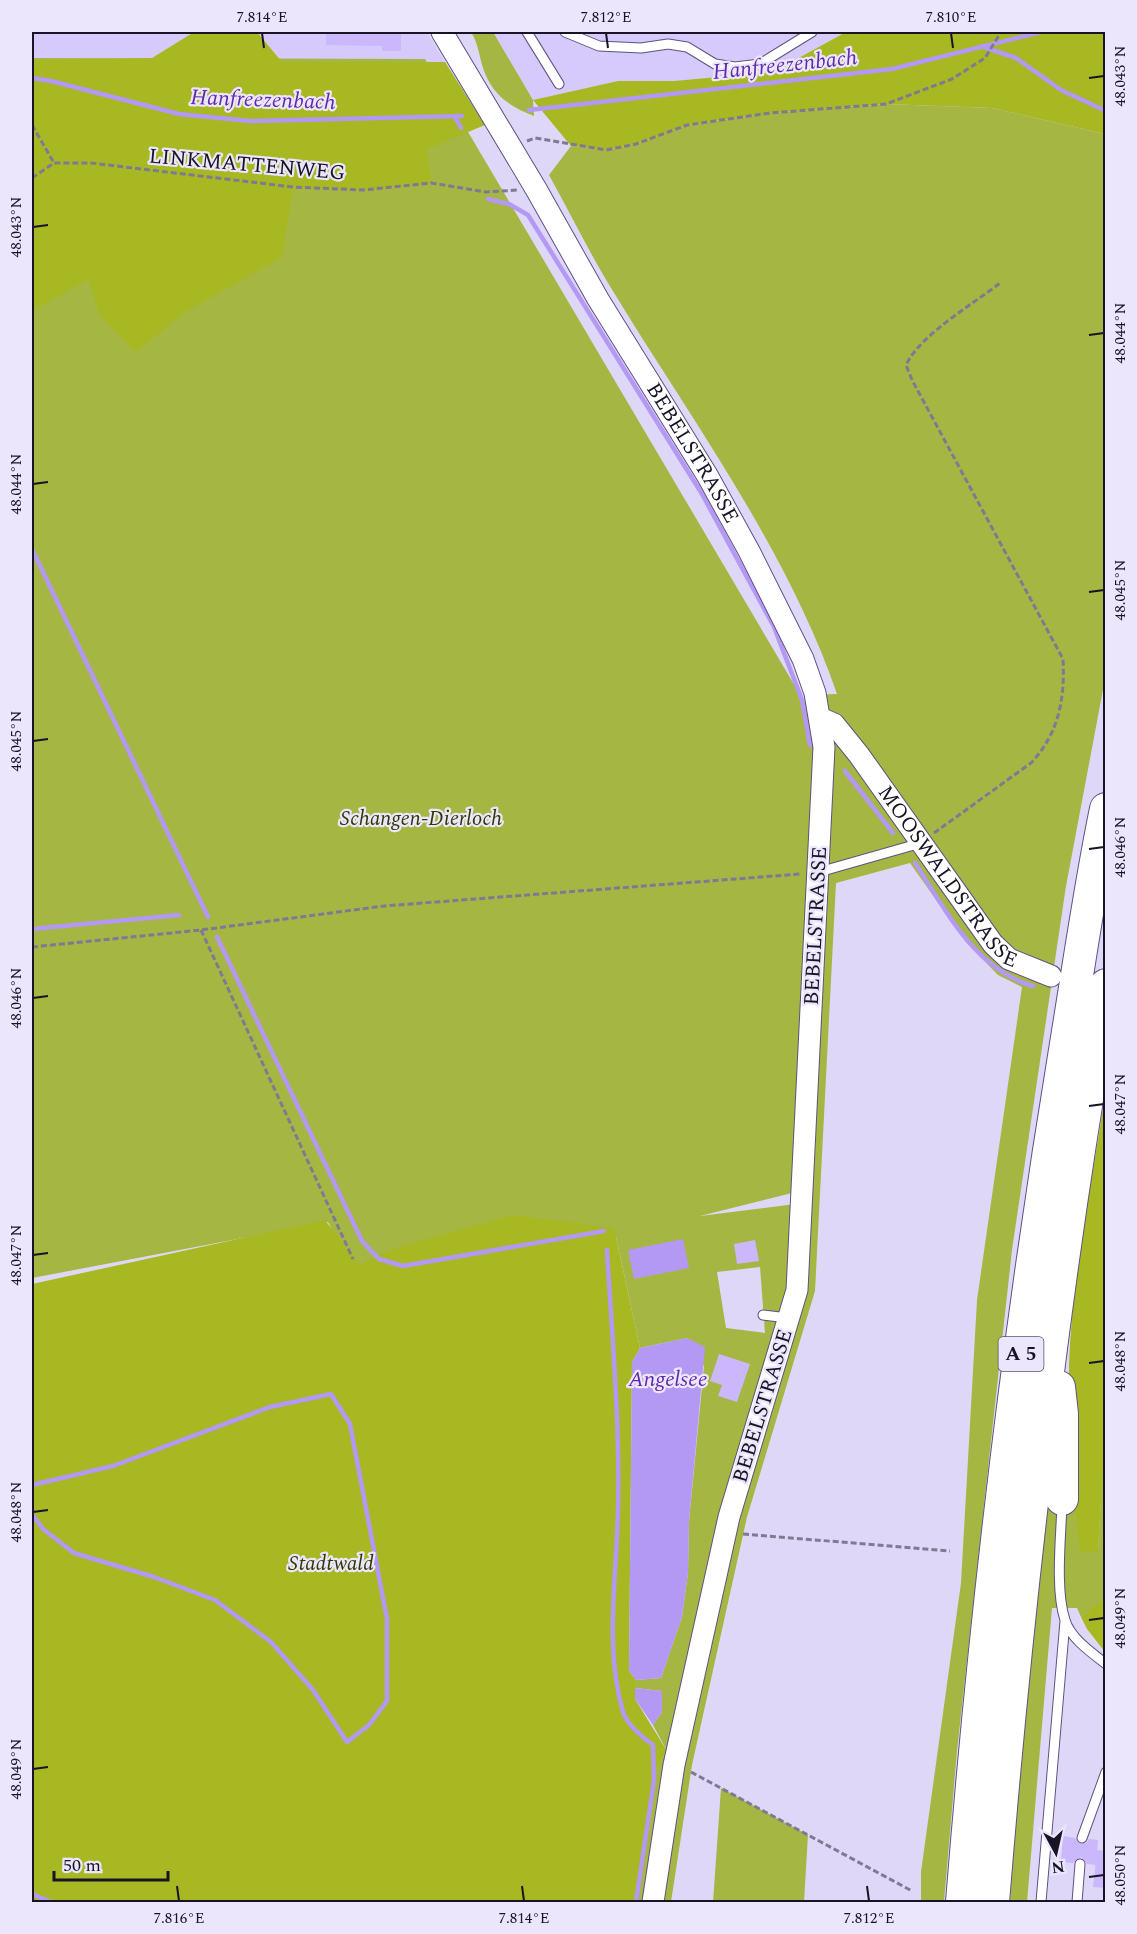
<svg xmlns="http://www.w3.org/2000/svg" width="1137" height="1934" font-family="Spectral,serif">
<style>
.built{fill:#d6c9fb}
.green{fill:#a6b643;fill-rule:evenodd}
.forest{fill:#a7b822}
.water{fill:#b399f3}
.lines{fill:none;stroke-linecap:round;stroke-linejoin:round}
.stream{stroke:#b399f3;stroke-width:4.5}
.building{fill:#cab7fc}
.service-casing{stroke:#605282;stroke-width:11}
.tertiary-casing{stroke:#605282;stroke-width:23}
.motorway-casing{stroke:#605282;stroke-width:34}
.path{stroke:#807994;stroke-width:3;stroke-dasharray:6 3;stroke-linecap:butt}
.service{stroke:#fff;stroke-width:9}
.tertiary{stroke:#fff;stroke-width:21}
.motorway{stroke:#fff;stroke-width:32}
.ticks{fill:none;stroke:#191326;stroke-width:2}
.labels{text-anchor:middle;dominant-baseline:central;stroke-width:4.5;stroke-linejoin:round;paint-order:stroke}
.shield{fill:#ebe6fc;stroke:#585266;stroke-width:1.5}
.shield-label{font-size:20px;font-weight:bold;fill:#191326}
.street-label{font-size:21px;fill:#191326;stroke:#ebe6fc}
.park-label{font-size:21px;font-style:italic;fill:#313800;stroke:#ebe6fc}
.water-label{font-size:22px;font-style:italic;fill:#6029ab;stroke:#ebe6fc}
.neatline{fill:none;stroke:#191326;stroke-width:2}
.ticks-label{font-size:15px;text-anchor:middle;fill:#191326}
</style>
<rect width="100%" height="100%" fill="#dfd7f8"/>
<path class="built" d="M32 32H194L152 58 32 60Z
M257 32H426L445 62H282Z
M492 32H846L773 72 674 81H618L533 100Z"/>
<path class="green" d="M471 32H493L533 100 534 116C509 106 492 95 483 68 479 55 478 43 471 32Z
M32 58 425 59 805 703V695L837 694C786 546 689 417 608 283 587 248 569 211 549 175L571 146 606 150 636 144 687 125 770 113 886 104 992 108 1105 134V679L1066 886 1012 1250 957 1751 944 1902H921V1872L961 1583 977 1300 1022 987 998 975 966 942 910 863 836 883 815 1291 747 1517 692 1765 671 1902H635L656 1768 667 1751 653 1725 662 1712V1691L635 1688 636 1680 661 1678 682 1617 688 1573 689 1521 704 1366 687 1338 640 1348 616 1237 361 1287 328 1222 32 1278ZM792 1193 796 1204 700 1216ZM760 1267 765 1333 726 1328 717 1272Z
M1105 1417V1600L1081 1617 1077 1608H1052L1027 1902H1010L1018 1785 1047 1505 1074 1502 1098 1551Z
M721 1788 808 1835 804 1902H713Z"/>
<path class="forest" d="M194 32H257L282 62H445L485 125 427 149 431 183 363 190 293 188 282 257 182 314 136 352 100 316 88 279 32 311V60L152 58Z
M846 32H1105V134L992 108 886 104 770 113 687 125 636 144 606 150 571 146 533 100 618 81H674L773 72Z
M1105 1095 1106 1417 1098 1552 1080 1551C1073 1490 1068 1427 1069 1365 1072 1275 1092 1184 1105 1095Z
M513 1215 614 1228 640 1348 632 1362 629 1671 636 1680 635 1699 667 1751 656 1769 635 1902H32V1284L325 1220 359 1265 395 1248Z
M1104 1599 1106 1600 1105 1652 1087 1629 1081 1617Z"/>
<path class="water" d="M683 1239 689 1268 634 1279 628 1250Z
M687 1338 705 1347 689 1521 688 1573 682 1617 661 1678 636 1680 629 1671 632 1362 640 1348Z
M635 1688 662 1691V1712L653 1725 635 1699Z"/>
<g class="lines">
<path class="stream" d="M981 46 1016 58 1061 90 1106 111
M32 78 51 81 179 114 250 121 462 116
M529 110 892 69 1041 32
M455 117 461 128
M488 199 509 204 528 215 702 494 774 627 802 700 810 745
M32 549 208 917
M845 771 893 833
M915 863C946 910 975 970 1033 986
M32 929 179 915
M217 937 362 1241 379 1259 403 1266 604 1231
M607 1250C612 1336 620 1422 618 1508 617 1575 604 1647 623 1712 628 1726 642 1737 653 1745L654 1780 636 1902
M32 1485 113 1466 270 1407 331 1394 350 1424 387 1619V1701L369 1725 347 1742 313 1690 271 1642 215 1600 154 1577 74 1553 43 1529 32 1514
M32 1894 51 1902"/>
</g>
<path class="building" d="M326 32H401V51H382V46L326 45Z
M755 1240 759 1261 737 1264 734 1244Z
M719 1354 750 1364 737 1402 718 1396 722 1385 710 1381Z
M1063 1836 1075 1838 1080 1844 1086 1843 1089 1839 1098 1840 1096 1865 1087 1864 1081 1857 1073 1863 1061 1862Z
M1097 1850 1106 1851V1888L1093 1887Z"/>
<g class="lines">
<defs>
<path id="service" d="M527 32 559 84
M565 32 599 46 641 48 668 44 687 47 715 64 735 67 760 64 812 32
M819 872 921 843
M763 1315 788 1318
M1062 1504C1061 1536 1055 1590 1065 1620 1070 1638 1092 1653 1106 1664
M1082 1838 1106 1772
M1041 1902 1065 1621
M1077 1902 1080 1864"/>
<g id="tertiary">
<path id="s1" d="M442 32 536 189 598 299 707 475 749 551 803 659 815 693 824 747 797 1290 729 1517 674 1765 653 1902"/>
<path id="s2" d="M820 718 834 724 859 755 993 944 1009 959 1051 976"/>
</g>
<path id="motorway" d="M1059 1387 1062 1414V1499
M962 1902C985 1615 1019 1328 1066 1044 1079 965 1090 886 1106 809
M993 1902C1018 1595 1053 1289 1106 985"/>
</defs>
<use href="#service" class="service-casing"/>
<use href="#tertiary" class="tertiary-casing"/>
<use href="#motorway" class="motorway-casing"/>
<path class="path" d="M32 125 54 163
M527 141 535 138 606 150 636 144 687 125 770 113 886 104 952 79 985 58 1001 32
M32 178 54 163H91L293 187 363 190 431 183 486 192 518 190
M934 833 1031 763C1059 733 1065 699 1063 659L912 380 906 365C921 334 972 305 1000 283
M201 930 353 1259
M32 947 201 930 384 906 800 874
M743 1534 950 1551
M691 1772 912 1891"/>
<use href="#service" class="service"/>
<use href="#tertiary" class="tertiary"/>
<use href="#motorway" class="motorway"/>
</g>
<path class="ticks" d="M262 33 264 48M606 33 608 48M951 33 953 48M1089 78 1104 76M33 227 48 225M1089 335 1104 333M33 484 48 482M1089 592 1104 590M33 741 48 739M1089 849 1104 847M33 998 48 996M1089 1106 1104 1104M33 1255 48 1253M1089 1363 1104 1361M33 1512 48 1510M1089 1620 1104 1618M33 1769 48 1767M1089 1877 1104 1875M177 1886 179 1901M522 1886 524 1901M867 1886 869 1901"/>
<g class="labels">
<rect class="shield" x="998.5" y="1337" width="45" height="34" rx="4.5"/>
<g class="shield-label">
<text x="1021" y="1354">A 5</text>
</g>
<g class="street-label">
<text transform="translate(247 165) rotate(5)">LINKMATTENWEG</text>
<text stroke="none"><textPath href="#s1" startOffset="490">BEBELSTRASSE</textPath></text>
<text stroke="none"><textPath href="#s2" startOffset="206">MOOSWALDSTRASSE</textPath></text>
<text transform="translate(816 926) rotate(-87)">BEBELSTRASSE</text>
<text transform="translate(763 1406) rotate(-73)">BEBELSTRASSE</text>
</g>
<g class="park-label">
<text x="421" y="819">Schangen-Dierloch</text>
<text x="331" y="1564">Stadtwald</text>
</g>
<g class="water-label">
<text transform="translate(785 65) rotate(-6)">Hanfreezenbach</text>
<text transform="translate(263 100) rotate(2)">Hanfreezenbach</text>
<text x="668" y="1379">Angelsee</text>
</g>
</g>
<rect width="1137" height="1934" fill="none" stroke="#ebe6fc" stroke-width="66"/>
<g transform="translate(1056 1853) rotate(172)" stroke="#ebe6fc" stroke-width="4.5" paint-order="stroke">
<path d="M0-4.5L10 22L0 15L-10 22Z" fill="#191326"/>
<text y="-9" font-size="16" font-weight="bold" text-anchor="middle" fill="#191326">N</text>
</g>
<path d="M54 1871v9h114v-9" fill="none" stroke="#191326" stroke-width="3"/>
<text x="63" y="1871" font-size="18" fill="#191326" stroke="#ebe6fc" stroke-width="4.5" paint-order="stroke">50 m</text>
<rect x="33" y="33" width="1071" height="1868" class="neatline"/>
<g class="ticks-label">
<text x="262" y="22">7.814°E</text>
<text x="606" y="22">7.812°E</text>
<text x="951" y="22">7.810°E</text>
<text transform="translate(1120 76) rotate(-90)" y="5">48.043°N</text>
<text transform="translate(16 227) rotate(-90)" y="5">48.043°N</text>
<text transform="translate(1120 333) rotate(-90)" y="5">48.044°N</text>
<text transform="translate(16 484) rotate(-90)" y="5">48.044°N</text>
<text transform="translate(1120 590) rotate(-90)" y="5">48.045°N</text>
<text transform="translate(16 741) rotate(-90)" y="5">48.045°N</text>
<text transform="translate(1120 847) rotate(-90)" y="5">48.046°N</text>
<text transform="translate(16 998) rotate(-90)" y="5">48.046°N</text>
<text transform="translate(1120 1104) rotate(-90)" y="5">48.047°N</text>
<text transform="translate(16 1255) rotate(-90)" y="5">48.047°N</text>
<text transform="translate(1120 1361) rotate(-90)" y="5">48.048°N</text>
<text transform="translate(16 1512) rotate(-90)" y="5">48.048°N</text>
<text transform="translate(1120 1618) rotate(-90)" y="5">48.049°N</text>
<text transform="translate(16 1769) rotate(-90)" y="5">48.049°N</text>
<text transform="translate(1120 1875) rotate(-90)" y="5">48.050°N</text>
<text x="179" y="1923">7.816°E</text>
<text x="524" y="1923">7.814°E</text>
<text x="869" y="1923">7.812°E</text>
</g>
</svg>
